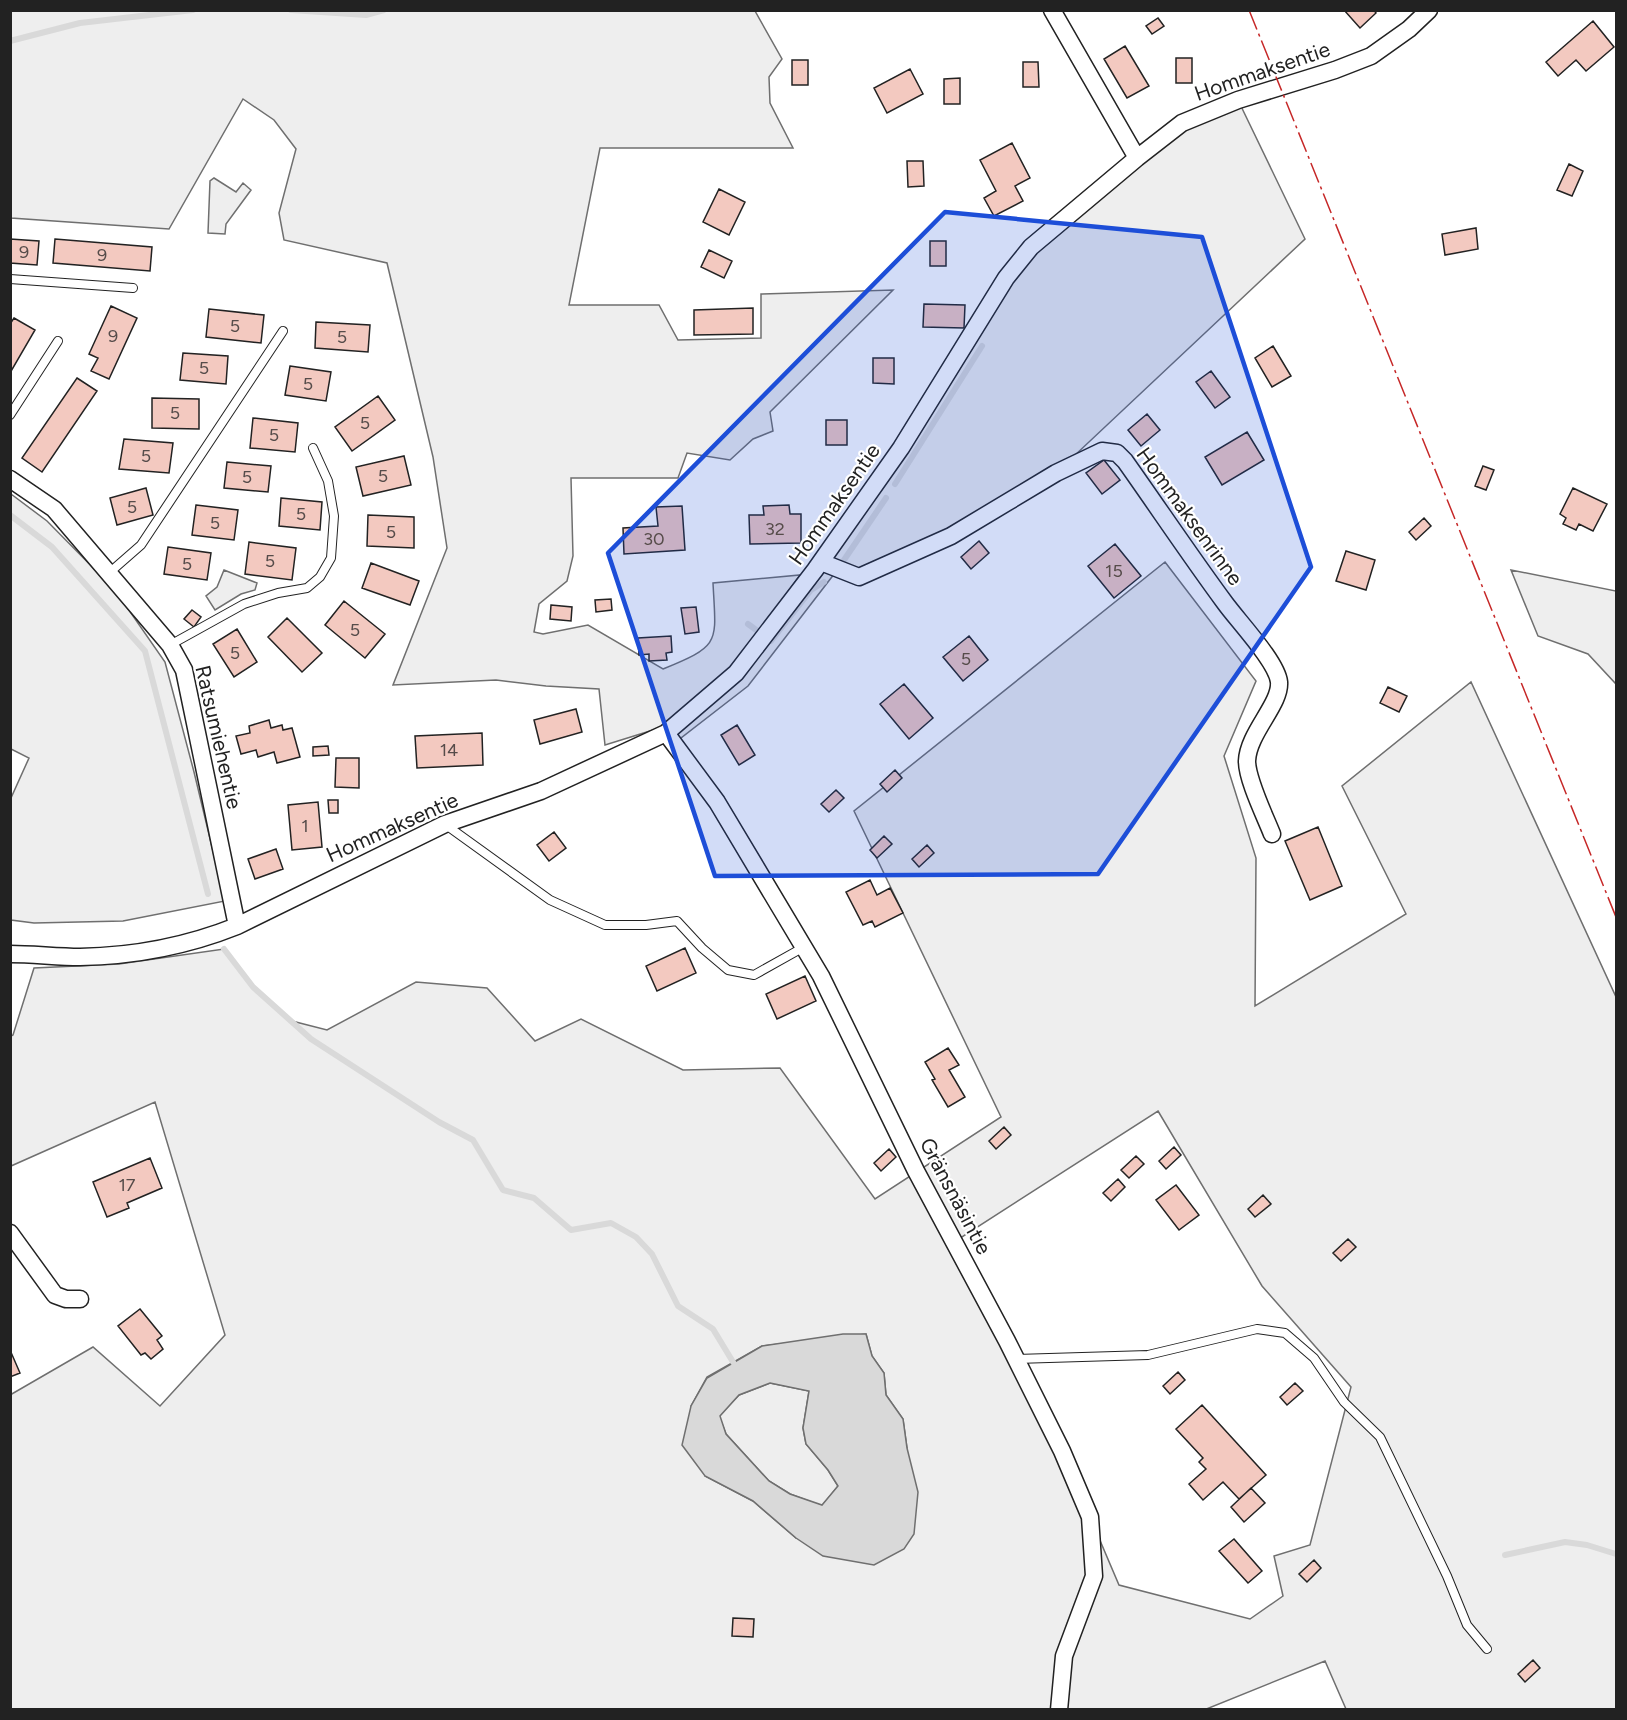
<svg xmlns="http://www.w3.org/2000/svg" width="1627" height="1720" font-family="Figtree,sans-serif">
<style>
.green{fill:#eee;stroke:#6f6f6f;stroke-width:1.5;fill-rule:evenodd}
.water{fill:#d9d9d9;stroke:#6f6f6f;stroke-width:1.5;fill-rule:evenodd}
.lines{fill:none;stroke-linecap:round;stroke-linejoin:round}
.stream{stroke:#d9d9d9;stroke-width:6}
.building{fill:#f3c9c0;stroke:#222;stroke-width:1.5}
.service-casing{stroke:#222;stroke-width:10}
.minor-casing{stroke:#222;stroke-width:19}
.service{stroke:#fff;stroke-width:8}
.minor{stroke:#fff;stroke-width:16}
.power{stroke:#c62828;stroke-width:1.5;stroke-dasharray:21 4.5 3 4.5;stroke-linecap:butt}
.marked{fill:#1d4ed8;fill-opacity:0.2;stroke:#1d4ed8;stroke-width:4.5;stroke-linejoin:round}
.labels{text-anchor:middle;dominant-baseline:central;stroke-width:4.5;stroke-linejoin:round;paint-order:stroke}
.number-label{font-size:18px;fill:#564c4a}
.street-label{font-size:21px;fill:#222;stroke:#fff}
</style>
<rect width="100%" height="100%" fill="#fff"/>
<path class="green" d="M10 11H755L782 59 769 77 770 103 793 148H600L569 305H659L678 340 761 338V294L893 290 770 412 773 431 753 439 730 460 687 453 678 478H571L573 556 567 581 539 604 534 632 543 634 588 625 663 669C722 645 716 643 713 583L800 575 736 664 666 726 605 745 599 689 546 686 496 680 393 685 447 548 433 457 387 263 284 240 279 213 296 149 274 120 243 99 169 229 11 218Z
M1238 100 1305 239 1056 473 859 577 838 569 748 686 677 741 666 733 736 673 815 570 1006 278 1137 158Z
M214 178 236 192 243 183 251 190 226 224 225 234 208 233 210 181Z
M11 494 47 521 115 590 165 662 194 772 225 901 123 921 34 923 11 920V798L29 758 11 749Z
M1165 562 1256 681 1224 756 1256 858 1255 1006 1406 914 1342 786 1471 682 1616 997V1709H1346L1325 1661 1204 1710 11 1709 10 1395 93 1347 160 1406 225 1335 155 1102 11 1166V1036L13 1035 34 968 119 964 224 949 253 987 292 1021 327 1030 416 982 487 988 535 1041 581 1019 683 1070 780 1068 875 1199 1001 1117 854 811ZM1158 1111 1262 1286 1351 1387 1310 1545 1274 1556 1283 1596 1250 1619 1119 1585 1090 1517 954 1242ZM866 1334 872 1356 884 1373 886 1395 903 1419 907 1448 796 1538 753 1501 705 1476 691 1406 707 1377 762 1346Z
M224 570 257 583 255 590 241 594 215 610 206 596 217 587Z
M1511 570 1616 591V684L1588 654 1538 636Z
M770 1383 809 1391 803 1428 806 1444 828 1470 838 1486 822 1506 790 1494 769 1481 726 1434 719 1416 739 1395Z"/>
<path class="water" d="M843 1334H866L872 1356 884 1373 886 1395 903 1419 907 1448 918 1492 914 1534 904 1549 874 1565 823 1556 796 1538 753 1501 705 1476 682 1445 691 1406 707 1378 762 1346ZM770 1383 809 1391 803 1428 806 1444 828 1470 838 1486 822 1505 790 1494 769 1481 726 1434 720 1416 739 1395Z"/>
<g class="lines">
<path class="stream" d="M291 10 366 15 384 10
M10 41 80 23 193 10
M895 484 982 346
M10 515 52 547 145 651 208 894
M844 560 886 498
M748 624 771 641 811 590 824 582
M224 949 253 987 311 1039 439 1122 473 1140 503 1190 534 1198 571 1230 611 1223 636 1237 652 1254 678 1306 713 1329 733 1362
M1505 1555 1565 1542 1587 1545 1616 1554"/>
</g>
<path class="building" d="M1344 10H1374L1376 13 1360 28Z
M1158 18 1164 26 1152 34 1146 26Z
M1593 21 1614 47 1586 71 1576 60 1558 76 1546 62Z
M1125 46 1149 86 1127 98 1104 59Z
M1176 58H1192V83H1176Z
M792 60H808V85H792Z
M1023 62H1038L1039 87H1023Z
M910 69 923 94 887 113 874 88Z
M960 78V104H944V79Z
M1012 143 1030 178 1015 186 1023 201 994 216 984 198 996 191 980 160Z
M907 161H923L924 186 908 187Z
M1569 164 1583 171 1572 196 1557 190Z
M719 189 745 202 729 235 703 222Z
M1476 228 1478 249 1445 255 1442 234Z
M10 239 39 241 37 265 10 263Z
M55 239 152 247 150 271 53 263Z
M930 241H946V266H930Z
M709 250 732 261 724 278 701 267Z
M924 304 965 305 964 328 923 327Z
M111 306 137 318 109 379 91 371 98 358 89 354Z
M753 308V334L694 335V310Z
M209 309 264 315 261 343 206 337Z
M14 318 35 330 10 373V324Z
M316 322 370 325 368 352 315 348Z
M1273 346 1291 376 1272 387 1255 358Z
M183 353 228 356 226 384 180 380Z
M873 358H894V384L873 383Z
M290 366 331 372 326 401 285 395Z
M1211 371 1230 397 1215 408 1196 382Z
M77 378 97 391 42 472 22 458Z
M378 396 395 420 352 451 335 427Z
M152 398 199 399V429L152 428Z
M1147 414 1160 430 1141 446 1128 430Z
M253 418 298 423 295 452 250 448Z
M826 420H847V445H826Z
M1247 432 1264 460 1222 485 1205 457Z
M124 439 173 443 169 473 119 469Z
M404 456 411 485 363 496 356 467Z
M1104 460 1120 480 1102 494 1086 473Z
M227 462 271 466 268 492 224 488Z
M1483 466 1494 470 1486 490 1475 486Z
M146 488 153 515 117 525 110 498Z
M1573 488 1607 504 1593 531 1579 524 1576 530 1563 524 1566 518 1560 514Z
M281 498 322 502 320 530 279 526Z
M196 505 238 510 234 540 192 535Z
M789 505 790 514H801V543L750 544 749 515H764L763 506Z
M682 506 685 550 624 554 623 528 658 526 656 507Z
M368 515 414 517V548L367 546Z
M1424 518 1431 526 1416 540 1409 532Z
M979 541 989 553 971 569 961 557Z
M249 542 296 548 292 580 245 574Z
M1115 544 1141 576 1114 598 1088 566Z
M168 547 211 553 207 580 164 574Z
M1346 551 1375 560 1366 590 1336 581Z
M371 563 419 581 410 605 362 588Z
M611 599 612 610 596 612 595 600Z
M344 601 385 634 365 658 325 625Z
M551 605 572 607 571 621 550 619Z
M696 607 699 632 685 634 681 608Z
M192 610 201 617 194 627 184 619Z
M287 618 322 653 302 672 268 637Z
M237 629 257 662 234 677 213 644Z
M671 636 672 652 666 653 667 660 649 661V654L639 655 638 638Z
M969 636 988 660 963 681 943 657Z
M904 684 933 718 909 739 880 704Z
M1388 687 1407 696 1399 712 1380 703Z
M576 709 582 732 540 744 534 720Z
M269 720 271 728 282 725 283 730 292 728 300 757 277 763 274 752 258 757 256 750 241 754 236 736 250 733 249 726Z
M737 725 755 755 739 765 721 735Z
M482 733 483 765 417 768 415 736Z
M328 746 329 755 313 756V747Z
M336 758H359V788L335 787Z
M895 770 902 778 887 792 880 784Z
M836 790 844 798 829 812 821 804Z
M328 800H338V813H329Z
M318 802 322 847 292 850 288 805Z
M1318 827 1342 886 1310 900 1285 841Z
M554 832 566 848 549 861 537 845Z
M884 836 892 844 877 858 870 850Z
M927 845 934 853 919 867 912 859Z
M276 849 283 869 255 879 248 859Z
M870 880 877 895 890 888 903 913 875 927 872 921 863 925 846 892Z
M685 948 696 973 657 991 646 966Z
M805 976 816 1001 777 1019 766 994Z
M948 1048 959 1065 949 1070 965 1097 948 1107 932 1080 935 1079 925 1062Z
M1004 1127 1011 1135 996 1149 989 1141Z
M1174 1147 1181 1155 1166 1169 1159 1161Z
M889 1149 896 1157 881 1171 874 1163Z
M1136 1156 1144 1164 1129 1178 1121 1170Z
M150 1158 162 1188 127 1203 129 1208 107 1217 93 1182Z
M1118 1179 1125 1187 1111 1201 1103 1193Z
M1176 1185 1199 1215 1179 1230 1156 1200Z
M1263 1195 1271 1204 1255 1217 1248 1209Z
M1348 1239 1356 1247 1341 1261 1333 1253Z
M140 1309 162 1336 157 1340 163 1349 151 1359 145 1353 141 1355 118 1326Z
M10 1350 20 1373 10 1377Z
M1178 1372 1185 1380 1170 1394 1163 1386Z
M1295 1383 1303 1391 1287 1405 1280 1397Z
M1202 1405 1266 1475 1239 1499 1223 1482 1203 1500 1189 1484 1206 1469 1199 1462 1203 1458 1176 1429Z
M1251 1488 1265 1503 1244 1522 1231 1507Z
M1234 1539 1262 1571 1248 1583 1219 1551Z
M1314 1560 1321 1568 1307 1582 1299 1574Z
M733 1618 754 1619 753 1637 732 1636Z
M1533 1660 1540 1668 1525 1682 1518 1674Z"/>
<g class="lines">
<defs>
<path id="service" d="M10 279 133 288
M10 415 58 341
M109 573 141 545 283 331
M170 645 244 604 278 593 307 588 320 577 331 558 334 516 328 481 313 448
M446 825 550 900 605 925H646L677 921 702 948 728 970 754 975 804 947
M1016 1359 1148 1355 1257 1329 1285 1333 1314 1358 1344 1402 1380 1437 1447 1576 1467 1625 1487 1649"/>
<path id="minor" d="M1052 10 1137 158
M10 479 54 509 170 645 184 670 237 926
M821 562 859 577 951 536 1056 473 1102 451 1117 453 1125 461C1159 509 1191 557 1225 603 1238 621 1277 662 1279 682 1281 704 1248 733 1247 761 1247 780 1265 816 1272 834
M666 733 717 802 821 976 916 1171 1007 1341 1062 1451 1090 1517 1094 1576 1064 1656 1059 1710
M10 954C33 954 57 957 80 957 134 956 187 946 237 926L445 824 541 791 666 733 736 673 815 570 901 448 1006 278 1031 247 1137 158 1182 123 1238 100 1335 70 1371 56 1409 29 1429 10
M10 1233 55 1295 66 1299H80"/>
</defs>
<use href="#service" class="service-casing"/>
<use href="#minor" class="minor-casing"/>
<use href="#service" class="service"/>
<use href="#minor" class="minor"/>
<path class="power" d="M1249 10 1616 917"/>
</g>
<path class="marked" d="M945 212 1202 237 1311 567 1098 874 715 876 608 553Z"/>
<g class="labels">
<g class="number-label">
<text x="24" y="252">9</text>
<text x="102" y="255">9</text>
<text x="235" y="326">5</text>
<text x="113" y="336">9</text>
<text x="342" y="337">5</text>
<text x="204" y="368">5</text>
<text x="308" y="384">5</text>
<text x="175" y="413">5</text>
<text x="365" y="423">5</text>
<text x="274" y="435">5</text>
<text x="146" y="456">5</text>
<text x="383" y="476">5</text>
<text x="247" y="477">5</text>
<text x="132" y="507">5</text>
<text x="301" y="514">5</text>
<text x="215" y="523">5</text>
<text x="775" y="529">32</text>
<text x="391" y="532">5</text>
<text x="654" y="539">30</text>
<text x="270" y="561">5</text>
<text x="187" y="564">5</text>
<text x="1114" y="571">15</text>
<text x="355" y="630">5</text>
<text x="235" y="653">5</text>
<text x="966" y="659">5</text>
<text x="449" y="750">14</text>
<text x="305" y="826">1</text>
<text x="127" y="1185">17</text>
</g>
<g class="street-label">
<text transform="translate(1262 71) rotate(-19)">Hommaksentie</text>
<text transform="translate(834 504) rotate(-55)">Hommaksentie</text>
<text transform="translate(1190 516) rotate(54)">Hommaksenrinne</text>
<text transform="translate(219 737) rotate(77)">Ratsumiehentie</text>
<text transform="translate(392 827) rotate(-24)">Hommaksentie</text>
<text transform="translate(956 1196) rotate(62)">Gränsnäsintie</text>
</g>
</g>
<rect width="1627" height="1720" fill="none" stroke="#222222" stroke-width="24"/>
</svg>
